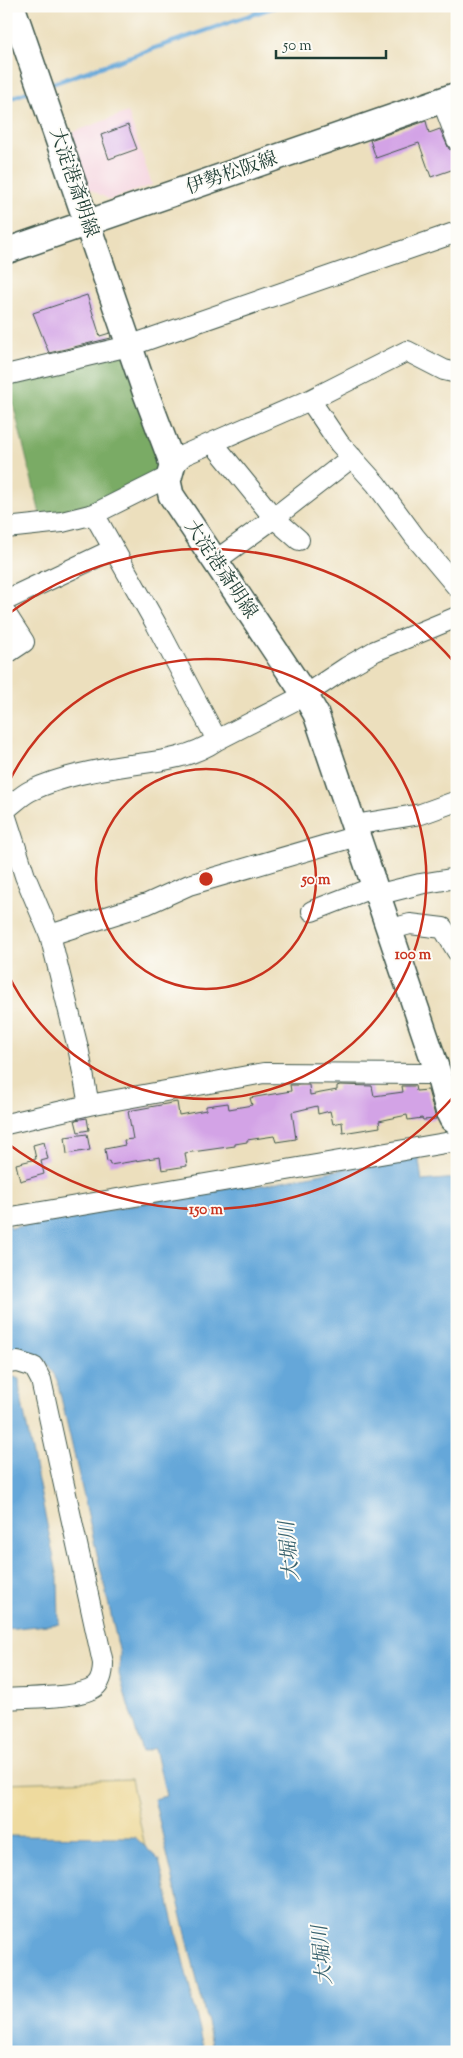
<svg xmlns="http://www.w3.org/2000/svg" width="463" height="2058" font-family="'Sorts Mill Goudy','Noto Serif JP',serif">
<style>
.built{fill:#f4cfdd}
.forest{fill:#7aab65;stroke:#4c744c}
.sand{fill:#eeda9e;stroke:#868c69}
.water{fill:#65a7d9;stroke:#427286}
.lines{fill:none;stroke-linecap:round;stroke-linejoin:round}
.stream{stroke:#65a7d9;stroke-width:4.5}
.building{fill:#d3a3e6}
.minor-casing{stroke:#3e5549;stroke-width:22}
.major-casing{stroke:#3e5549;stroke-width:28}
.minor{stroke:#fff;stroke-width:20}
.major{stroke:#fff;stroke-width:25}
.ring{fill:none;stroke:#c8321e;stroke-width:2.5}
.labels{text-anchor:middle;dominant-baseline:central;stroke-width:4;stroke-linejoin:round;paint-order:stroke}
.street-label{font-size:19px;fill:#1f3d34;stroke:#fdfcf7}
.water-label{font-size:20px;font-style:italic;fill:#38626e;stroke:#fdfcf7}
.centre{fill:#c8321e;stroke:#fdfcf7;stroke-width:2.5}
.ring-label{font-size:15px;text-anchor:middle;font-weight:bold;fill:#c8321e;stroke:#fdfcf7;stroke-width:4;stroke-linejoin:round;paint-order:stroke}
</style>
<rect width="100%" height="100%" fill="#fdfcf7"/>
<filter id="ink" filterUnits="userSpaceOnUse"><feTurbulence type="fractalNoise" baseFrequency=".02" numOctaves="2"/><feDisplacementMap in="SourceGraphic" scale="10" xChannelSelector="R" yChannelSelector="G"/><feConvolveMatrix kernelMatrix="1 2 1 2 8 2 1 2 1" color-interpolation-filters="sRGB"/></filter>
<filter id="wash" filterUnits="userSpaceOnUse"><feTurbulence type="fractalNoise" baseFrequency=".0096" numOctaves="4" result="noise"/><feDisplacementMap in="SourceGraphic" scale="20" xChannelSelector="R" yChannelSelector="G"/><feGaussianBlur stdDeviation="1.12" result="paint"/><feColorMatrix in="noise" values="0 0 0 0 0 0 0 0 0 0 0 0 0 0 0 0 0 1.4 0 .05"/><feComposite in="paint" operator="in"/></filter>
<g filter="url(#wash)">
<rect width="100%" height="100%" fill="#ecdfbd"/>
<path class="built" d="M128 112 152 185 110 200 88 188 71 133Z"/>
<path class="forest" d="M124 353 164 463 159 476 93 509 41 518 8 383Z"/>
<path class="sand" d="M131 1779 151 1876 6 1874V1783Z"/>
<path class="water" d="M418 1154 422 1181 457 1178V2052H214L154 1799 166 1796 155 1748 142 1752 119 1674 120 1654 57 1380C43 1353 36 1350 6 1352V1225H9L11 1228 251 1183 252 1187Z
M6 1374 19 1379 20 1393 58 1578 59 1624 6 1629Z
M6 1836 135 1837 159 1860 205 2052H6Z"/>
<g class="lines">
<path class="stream" d="M48 85 277 6
M6 100 33 90"/>
</g>
<g id="blocks">
<path class="building" d="M426 121 429 133 440 129 449 149 457 152V168L431 177 419 143 376 158 370 140Z
M128 125 137 149 109 159 101 135Z
M87 295 100 336 110 333 111 338 49 353 33 313Z
M290 1085H309L310 1095 337 1090V1086L340 1085 372 1086 374 1096 403 1092 402 1086H415L416 1091 428 1090 436 1119 423 1120 422 1118 408 1120 407 1115 379 1121 380 1127 343 1133 342 1122 333 1124 330 1111 318 1114 317 1106 292 1112 296 1139 276 1142 274 1136 247 1140V1142L235 1144V1146L185 1153 187 1166 162 1170 160 1157 110 1165 109 1161 107 1162 105 1149 125 1145 124 1140 133 1139 128 1111 177 1102 179 1115 206 1110V1106L228 1103 229 1109 252 1105 250 1098 291 1091Z
M87 1118 89 1130 78 1132 75 1120Z
M87 1134 90 1150 67 1154 65 1137Z
M44 1142 48 1159 41 1161 44 1174 20 1181 16 1164 36 1159 33 1145Z"/>
</g>
</g>
<g filter="url(#ink)">
<use href="#blocks" fill-opacity="0" stroke="#3e5549" stroke-width="1"/>
<g class="lines">
<defs>
<path id="minor" d="M442 100 457 140
M6 375 129 346 457 232
M310 400 339 443 376 484 415 537 457 587
M213 443 274 518 299 540
M172 467 184 455 310 400 407 351 444 370 457 373
M94 514 156 624 217 740
M6 528 62 522 94 514 168 477
M215 561 270 521 352 457
M6 600 114 549
M6 614 24 642 6 654
M6 809C14 803 22 795 30 791 61 776 97 770 130 765 161 761 191 758 217 740L305 695 347 667 375 651 457 617
M6 817 25 876 50 935 79 1052 89 1105
M354 825 421 814 457 801
M376 895 420 884 457 878
M312 911 374 887
M388 930 410 924 443 928 457 951
M50 935 147 904 189 885 357 836
M6 1124 89 1105 264 1073 428 1074 439 1076
M6 1218 457 1141
M6 1363 18 1362 34 1367 41 1380 103 1663C103 1672 102 1681 95 1687 79 1699 27 1697 6 1699"/>
<path id="major" d="M12 6 145 391 170 457 172 467 168 481 171 495 305 695 316 714 439 1076 449 1113 452 1119 457 1123
M6 251 457 95"/>
</defs>
<use href="#minor" class="minor-casing"/>
<use href="#major" class="major-casing"/>
<use href="#minor" class="minor"/>
<use href="#major" class="major"/>
</g>
</g>
<g class="ring">
<circle cx="206" cy="879" r="110"/>
<path d="M7 786A220 220 0 1 1 7 972"/>
<path d="M455 1095A330 330 0 0 1 7 1143M7 615A330 330 0 0 1 455 663"/>
</g>
<g class="labels">
<g class="street-label">
<text transform="translate(232 174) rotate(-19)">伊勢松阪線</text>
<text transform="translate(73 183) rotate(71)">大淀港斎明線</text>
<text transform="translate(220 570) rotate(56)">大淀港斎明線</text>
</g>
<g class="water-label">
<text transform="translate(291 1551) rotate(-95)">大堀川</text>
<text transform="translate(324 1955) rotate(-95)">大堀川</text>
</g>
</g>
<circle cx="206" cy="879" r="8" class="centre"/>
<g class="ring-label">
<text x="316" y="884">50 m</text>
<text x="413" y="959">100 m</text>
<text x="206" y="1214">150 m</text>
</g>
<rect width="463" height="2058" fill="none" stroke="#fdfcf7" stroke-width="25"/>
<path d="M276 50v8h110v-8" fill="none" stroke="#1f3d34" stroke-width="2.5"/>
<text x="283" y="50" font-size="15" fill="#1f3d34" stroke="#fdfcf7" stroke-width="4" paint-order="stroke">50 m</text>
</svg>
